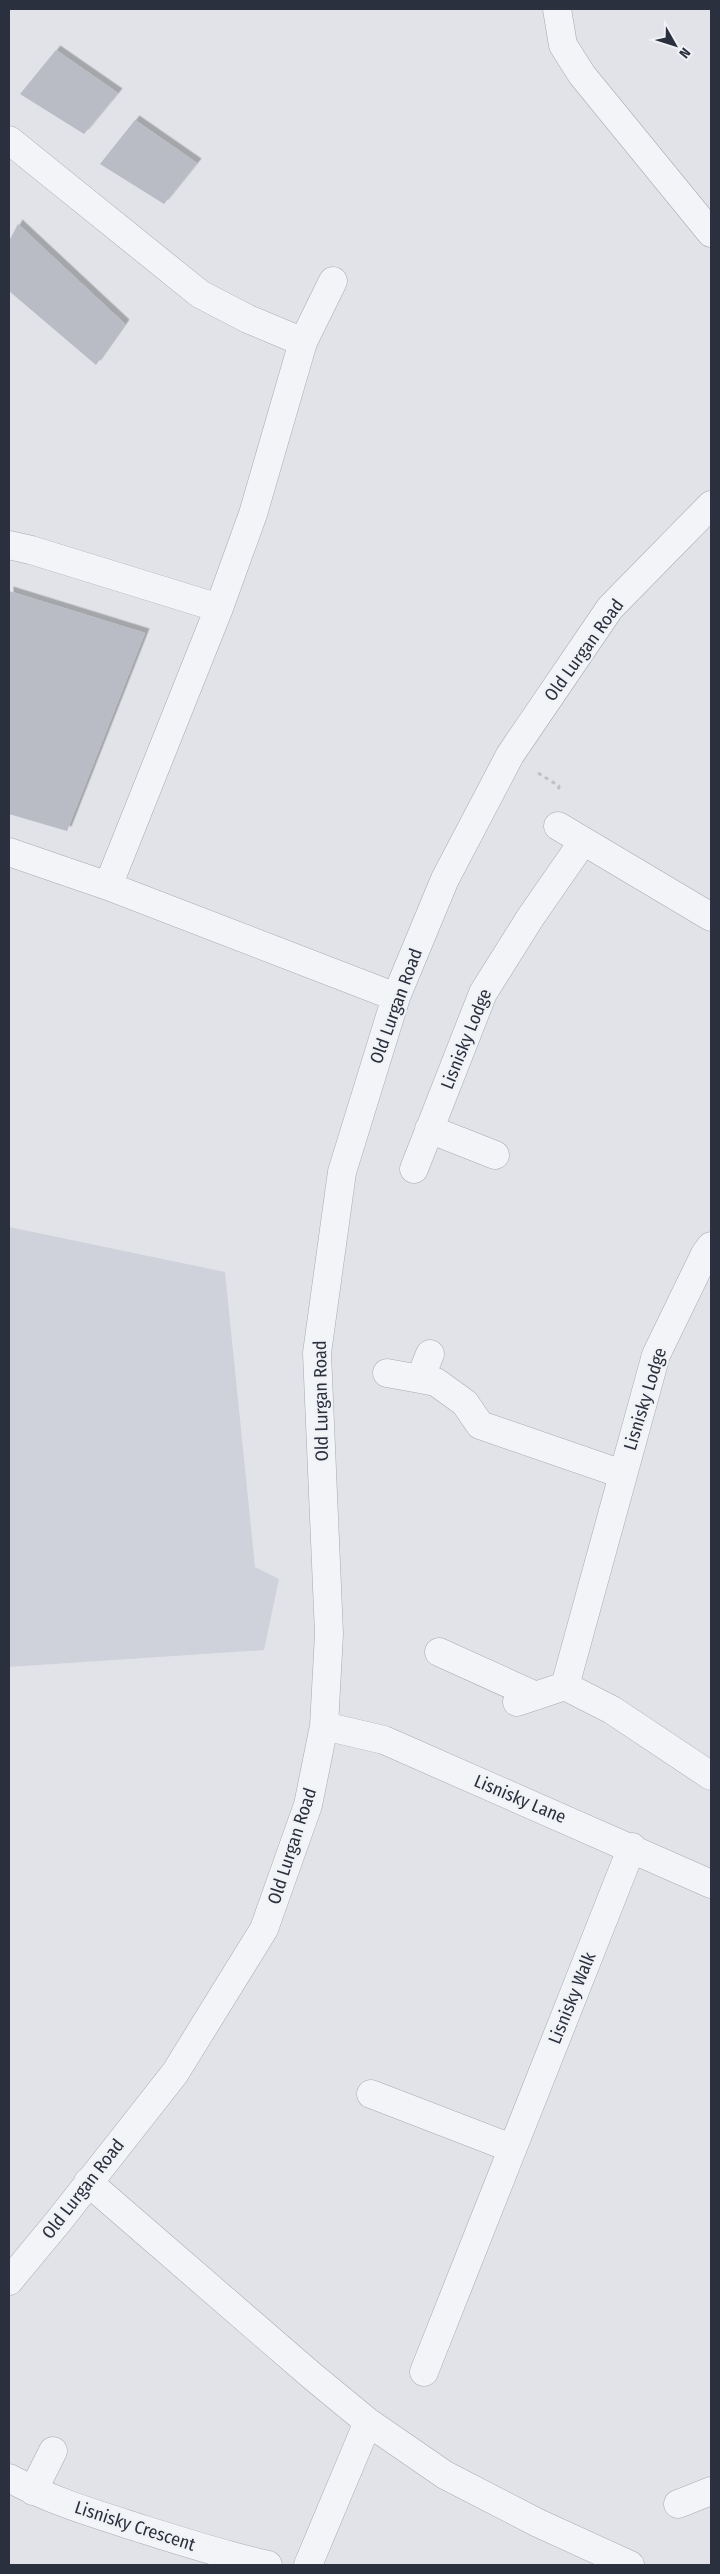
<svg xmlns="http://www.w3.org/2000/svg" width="720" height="2574" font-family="'Fira Sans Condensed',sans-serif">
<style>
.built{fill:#cfd2da}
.building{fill:#b9bcc5;filter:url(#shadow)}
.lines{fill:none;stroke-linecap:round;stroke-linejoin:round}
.minor-casing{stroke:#a7aab2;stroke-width:29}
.path{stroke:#bfc1c7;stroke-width:3;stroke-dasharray:4 4;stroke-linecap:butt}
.minor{stroke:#f3f4f7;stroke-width:28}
.labels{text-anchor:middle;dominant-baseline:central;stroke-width:4.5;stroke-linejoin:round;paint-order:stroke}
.street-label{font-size:18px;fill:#2b303f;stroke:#f0f2f6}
</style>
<defs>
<filter id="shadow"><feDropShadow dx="4.5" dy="-4.5" stdDeviation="0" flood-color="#0004"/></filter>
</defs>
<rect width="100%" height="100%" fill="#e1e3e8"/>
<path class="built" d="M9 1227 225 1272 255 1567 279 1579 264 1650 9 1667Z"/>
<path class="building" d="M56 50 118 93 84 134 20 94Z
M135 120 197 163 164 204 100 164Z
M18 224 125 324 96 365 9 291V241Z
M9 591 145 633 67 831 9 814Z"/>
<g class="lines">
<defs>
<path id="minor" d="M557 9 563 45 582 75 711 233
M9 140 200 294 248 319 303 342
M9 545 31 550 219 608
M558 826 711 917
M9 852 108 886 396 997
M108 886 219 608 253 514 303 342 333 281
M429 1129 495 1155
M414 1169 483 993 530 918 582 843
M387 1373 420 1379 430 1354
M420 1379 436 1382 465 1403 480 1425 622 1474
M439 1652 536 1696
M565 1686 656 1355 705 1254 711 1246
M517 1702 565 1686 612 1710 711 1776
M324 1726 384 1740 711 1884
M371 2094 511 2148
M88 2182 311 2375 368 2422 445 2475 538 2523 630 2565
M9 2281 58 2222 175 2073 264 1929 308 1805 324 1726 329 1634 317 1353 342 1172 396 997 445 879 510 755 610 608 711 505
M424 2372 632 1847
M9 2478C49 2500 92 2513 136 2527 180 2541 223 2555 268 2565
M33 2491 53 2451
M678 2504 711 2491
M308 2565 368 2422"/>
</defs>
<use href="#minor" class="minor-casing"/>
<path class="path" d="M538 773 559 786 558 793"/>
<use href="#minor" class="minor"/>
</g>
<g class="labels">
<g class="street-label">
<text transform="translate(584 650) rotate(-54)">Old Lurgan Road</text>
<text transform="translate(396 1006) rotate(-70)">Old Lurgan Road</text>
<text transform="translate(466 1039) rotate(-68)">Lisnisky Lodge</text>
<text transform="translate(645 1399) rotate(-73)">Lisnisky Lodge</text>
<text transform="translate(321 1401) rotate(-91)">Old Lurgan Road</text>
<text transform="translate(520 1799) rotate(23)">Lisnisky Lane</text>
<text transform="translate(292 1846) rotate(-72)">Old Lurgan Road</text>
<text transform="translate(572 1998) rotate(-68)">Lisnisky Walk</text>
<text transform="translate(83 2189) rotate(-52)">Old Lurgan Road</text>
<text transform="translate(135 2526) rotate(18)">Lisnisky Crescent</text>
</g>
</g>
<rect width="720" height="2574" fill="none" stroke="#2b303f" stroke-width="20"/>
<g transform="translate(675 45) rotate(129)" stroke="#f0f2f6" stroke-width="4" paint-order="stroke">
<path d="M0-4L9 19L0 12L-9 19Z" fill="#2b303f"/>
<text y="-8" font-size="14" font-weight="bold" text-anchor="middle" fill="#2b303f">N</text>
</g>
</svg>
